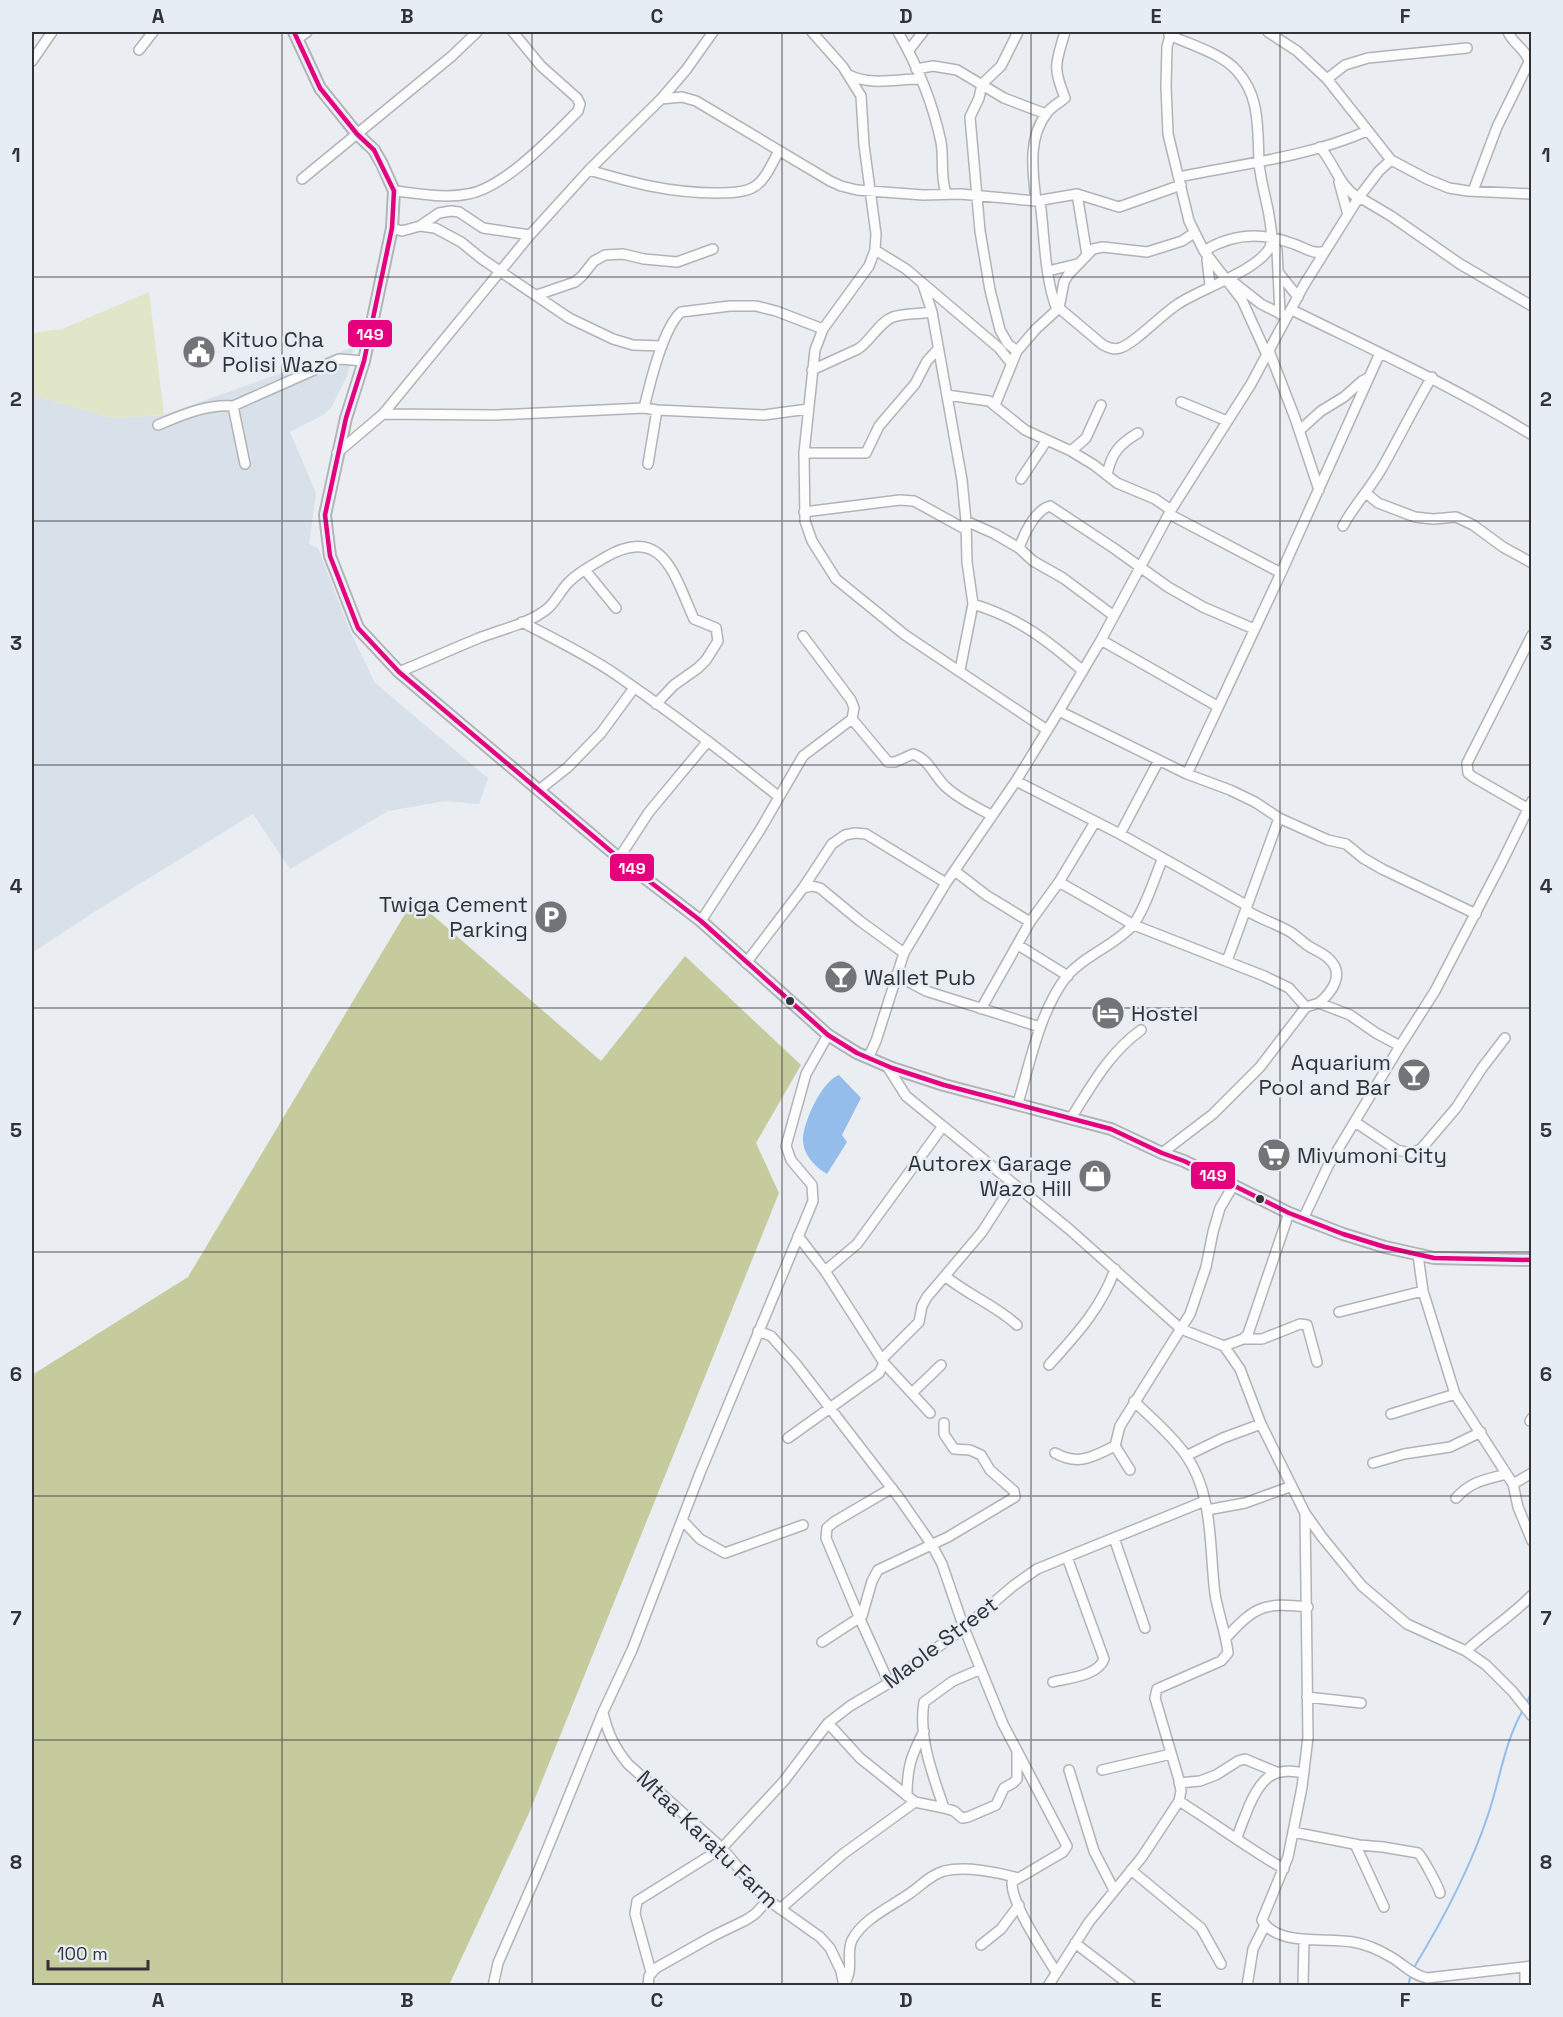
<svg xmlns="http://www.w3.org/2000/svg" width="1563" height="2017" font-family="'Space Grotesk',sans-serif">
<style>
.built{fill:#d8e0ea}
.green{fill:#e2e6c9}
.forest{fill:#c6cb9d}
.water{fill:#94bdec}
.lines{fill:none;stroke-linecap:round;stroke-linejoin:round}
.stream{stroke:#94bdec;stroke-width:2}
.minor-casing{stroke:#b1b3b7;stroke-width:12}
.major-casing{stroke:#b1b3b7;stroke-width:14}
.minor{stroke:#fcfcfd;stroke-width:9}
.major{stroke:#fcfcfd;stroke-width:10}
.bus-1-casing{stroke:#e6edf5;stroke-width:9}
.bus-1{stroke:#e5007d;stroke-width:4.5}
.grid{fill:none;stroke:#313336;stroke-width:1.5;stroke-opacity:0.55}
.bus-dot{fill:#313336;stroke:#e6edf5;stroke-width:2}
.labels{text-anchor:middle;dominant-baseline:central;stroke-width:5;stroke-linejoin:round;paint-order:stroke}
.poi-label{font-size:22px;fill:#313336;stroke:#e6edf5;text-anchor:start}
.street-label{font-size:22px;fill:#313336;stroke:#e6edf5}
.line-badge{stroke:#e6edf5;stroke-width:2}
.badge-label{font-size:16px;text-anchor:middle;font-weight:bold;fill:#fff}
.neatline{fill:none;stroke:#313336;stroke-width:2}
.grid-label{font-size:20px;text-anchor:middle;font-weight:bold;fill:#313336}
</style>
<rect width="100%" height="100%" fill="#eaedf2"/>
<path class="built" d="M354 347 347 376 331 408 323 415 290 432 316 493 309 544 318 548 350 631 375 683 488 778 479 804 445 801 388 811 290 869 253 814 94 912 32 953V395L112 418 164 415Z"/>
<path class="green" d="M149 292 164 415 112 418 32 395V333L62 329Z"/>
<path class="forest" d="M414 899 601 1061 685 956 801 1065 756 1143 779 1193 529 1813 449 1985H32V1375L188 1277Z"/>
<path class="water" d="M839 1075 861 1098 842 1135 847 1142 827 1174C815 1167 803 1154 803 1140 803 1122 822 1081 839 1075Z"/>
<g class="lines">
<path class="stream" d="M1527 1702 1532 1691
M1413 1969C1443 1920 1470 1869 1488 1815 1500 1780 1504 1743 1523 1710
M1408 1986 1411 1974"/>
<defs>
<path id="minor" d="M812 32 843 67 861 96 864 145 876 234 875 250 869 266 823 329 815 350 804 453 805 521 812 541 836 579 905 635 1047 730
M898 32C917 65 933 104 941 142 944 159 940 176 946 193
M1171 32 1167 47 1166 86 1168 134 1189 221 1204 251 1242 300 1267 355
M1268 32 1297 51 1327 79 1391 160 1427 179 1449 188 1468 191 1532 194
M297 39 307 32
M139 50 153 32
M909 50 923 32
M32 61 52 32
M916 69 933 66 957 70 1004 98 1046 114
M849 75C871 86 897 79 920 79
M1327 79 1345 65 1368 58 1467 48
M661 99 682 97 696 101 830 181 841 186 857 190 923 195 960 194 1036 201 1077 194 1119 207 1181 185
M1320 147C1335 165 1338 184 1358 198
M589 170C633 183 670 193 716 193 727 193 742 193 752 188 765 182 772 163 779 151
M1179 177C1241 164 1308 157 1367 131
M302 179 452 56 477 32
M1339 182 1348 215
M394 191C418 193 443 199 468 194 504 188 552 137 578 111L580 104 577 98 541 66 513 32
M1473 191 1497 127 1529 62C1527 50 1512 43 1508 32
M1077 194 1087 255
M1359 197 1391 216 1460 264 1532 306
M1036 201C1033 173 1027 138 1047 113 1051 107 1059 103 1065 98 1052 66 1056 63 1065 32
M1040 201C1045 237 1044 276 1057 310
M420 226 439 213 451 211 459 212 483 228 530 235
M392 228 402 231 420 226 435 228 461 242 482 259 569 318 613 339 633 345 662 346
M1272 241 1277 250 1280 314
M875 250 906 269 999 348 1011 363
M1204 251C1233 233 1263 232 1294 244 1306 248 1312 255 1325 251
M1207 259 1210 286
M1048 271 1077 264
M1278 272 1298 297
M1232 281 1261 304 1283 315
M923 285 932 312 962 480 966 521 967 562 973 604 960 670
M537 295 575 282 582 276 594 261 605 255 623 254 644 259 677 262 713 249
M1059 308 1103 345C1109 348 1114 350 1120 348 1134 344 1162 314 1178 304 1200 289 1259 270 1270 247 1274 237 1270 225 1269 215 1266 198 1260 179 1259 162 1258 142 1259 122 1254 103 1251 91 1245 80 1237 71 1223 54 1189 44 1169 35
M1292 310C1373 350 1455 387 1532 435
M1017 351 1008 344 1000 330 990 290 980 231 970 117 979 98 982 84 1001 66 1018 32
M1269 351 1295 418 1319 490
M812 370 858 349C871 341 879 322 893 317 904 313 920 314 932 312
M947 395 989 401 1025 430 1071 451 1094 465 1117 483 1155 499 1171 510
M1181 402 1227 421
M995 405 1017 351 1036 329 1059 308 1064 282 1068 275 1093 249 1103 247 1147 252 1182 241 1194 233
M233 406 245 464
M644 408C650 383 663 328 681 312L730 306H756L776 311 823 329
M383 414 496 415 644 408 657 410 764 415 808 409
M158 425C182 415 207 404 233 406L339 359 364 361
M1300 430 1321 411 1344 397 1362 381 1368 378
M1071 451 1086 438 1101 405
M337 453 383 414 530 235 589 170 661 99 686 70 713 32
M804 453H866L879 426 915 384 927 361 938 349
M648 464 657 410
M1107 475C1111 454 1119 444 1138 433
M1021 479 1047 440
M1366 493 1378 503 1415 517 1433 519 1456 517 1473 525 1503 547 1532 563
M804 512 900 500 914 501 965 529
M1169 514 1281 573
M966 521 995 534 1019 548 1033 561 1063 578 1114 616
M1343 526C1354 505 1370 489 1382 468 1399 438 1414 407 1432 377
M1019 548C1024 534 1035 510 1050 506L1115 549 1168 587 1203 607 1254 629
M585 570 616 608
M973 604C1019 618 1047 640 1083 671
M522 622C554 639 588 655 618 676 673 714 727 755 779 797
M1101 640 1217 706
M399 672C426 661 452 649 479 638 500 630 530 623 547 609 556 602 561 589 570 581 580 571 593 565 604 558 663 523 674 575 694 619L716 628 718 641 706 660 698 668 674 685 656 704
M1059 711 1187 774 1230 790 1255 802 1279 818 1328 840 1346 844 1363 858 1382 869 1476 914
M852 719 888 762H895L913 754C929 759 934 776 946 787 959 799 976 807 991 815
M1187 774 1281 573 1380 353
M1016 781 1120 834 1246 905
M539 790 568 767 601 733 634 688
M1527 808 1473 777 1468 773 1467 763 1532 635
M1120 834 1159 760
M619 858 649 812 708 741
M955 871 986 895 1030 922
M1059 882 1134 925 1264 976 1289 988 1306 1007 1319 1003 1350 1015 1376 1033 1400 1046
M803 888 812 886 820 888 860 921 904 953
M1246 910C1261 920 1278 924 1292 933 1297 937 1302 941 1307 945 1314 950 1324 953 1330 960 1345 975 1331 993 1319 1003
M701 921 760 830 803 756 852 719 854 708 851 700 803 636
M1018 945 1068 976
M1227 961 1279 818
M746 963 803 888 832 844 845 835 855 833 866 834 946 883
M896 975 926 991 1040 1027
M981 1009 1030 922 1059 882 1095 822
M868 1058 876 1041 904 953 946 883 1016 781 1059 711 1101 640 1171 510 1251 384 1304 285 1359 197 1379 171 1391 160
M887 1066 906 1096 1069 1229 1181 1329 1224 1346 1240 1369 1261 1424 1305 1513 1322 1537 1362 1586 1407 1624 1466 1651 1486 1665 1513 1692 1532 1716
M1018 1103C1030 1063 1040 1010 1067 976 1085 955 1114 946 1132 926 1144 912 1155 877 1162 860
M1071 1118C1092 1085 1109 1053 1141 1030
M1355 1122 1397 1150 1411 1153 1421 1149 1456 1108 1482 1068 1505 1038
M1162 1153 1213 1114 1260 1067 1306 1007
M1303 1219 1328 1166 1400 1046 1435 991 1502 862 1532 801
M1418 1255 1423 1291 1455 1394 1513 1484 1518 1507 1532 1541
M825 1271 857 1244 943 1126
M945 1276C968 1295 995 1305 1017 1325
M1339 1312 1423 1291
M758 1331 771 1336 796 1364 900 1499 932 1545 942 1564 964 1628 1003 1724 1067 1846 1063 1852 1012 1882C1011 1904 1044 1952 1056 1972
M1243 1339H1262L1300 1324 1307 1325 1317 1362
M1224 1346 1243 1339 1248 1334 1289 1213
M882 1359 919 1322 922 1306 927 1297 982 1232 1013 1184
M884 1363 930 1413
M1049 1365C1076 1335 1102 1307 1115 1269
M912 1393 941 1365
M1391 1414 1455 1394
M1530 1421 1532 1418
M788 1438 879 1373 884 1363 825 1271 798 1236
M1055 1453C1079 1466 1092 1457 1115 1446
M1186 1456 1223 1438 1261 1424
M1373 1463 1404 1454 1450 1447 1481 1432
M1130 1470 1115 1446 1120 1426 1190 1314 1206 1267 1213 1232 1220 1208 1233 1186
M1513 1484 1532 1473
M1456 1498C1471 1481 1485 1480 1506 1474
M1207 1510 1245 1503 1292 1486
M1305 1513 1308 1737 1302 1787 1288 1857 1262 1920C1277 1947 1327 1937 1353 1942 1365 1944 1381 1951 1391 1957 1403 1964 1414 1976 1427 1978L1532 1966
M683 1521 700 1539 725 1553 803 1525
M1114 1538 1145 1628
M1226 1638C1255 1606 1264 1602 1308 1607
M822 1642 862 1616 872 1581 878 1570 948 1537 1015 1497 1014 1491 990 1470 981 1455 970 1450 954 1449 944 1434V1423
M1466 1651C1487 1631 1512 1616 1532 1595
M1053 1682C1068 1678 1098 1676 1104 1659L1067 1557
M889 1683 860 1619 826 1538 827 1528 834 1522 892 1488
M1307 1697 1361 1703
M603 1713C608 1733 614 1747 628 1764L722 1848 753 1885 768 1900 820 1937 830 1948 841 1971 844 1986
M828 1723 860 1758 915 1802 944 1808C933 1776 918 1737 924 1702L953 1681 981 1669
M1069 1770 1094 1851 1114 1890
M1102 1770 1171 1754
M1179 1783 1200 1781 1216 1775 1238 1761 1245 1759 1276 1772
M907 1796C907 1767 911 1756 924 1731
M1179 1801C1214 1823 1248 1848 1284 1869
M944 1808 954 1811 962 1818 968 1817 996 1805 1004 1788 1013 1783 1017 1779V1751
M1293 1832 1359 1845 1383 1847 1418 1853C1422 1856 1439 1888 1440 1893
M1237 1838C1240 1827 1245 1817 1249 1806 1261 1779 1272 1766 1304 1773
M1355 1844 1384 1907
M1131 1870 1201 1928 1221 1964
M780 1909 843 1854 915 1802
M1075 1943 1131 1986
M981 1945 1001 1929 1019 1905
M1525 1967V1986
M651 1972 635 1914 637 1901 722 1848 784 1781 828 1723 850 1706 889 1683 964 1628 1013 1586 1037 1569 1205 1501
M493 1986 498 1963 540 1867 603 1712 632 1650 700 1473 813 1201 812 1185 791 1160 786 1146 806 1074 828 1035
M648 1986 649 1976 656 1968 713 1936 746 1920 755 1914 768 1900
M844 1986C846 1981 848 1977 849 1972 851 1961 847 1951 852 1940 863 1919 890 1907 909 1894 921 1886 930 1875 944 1871 965 1866 998 1872 1018 1878
M1048 1986 1089 1922 1142 1857 1179 1801 1181 1791 1179 1780 1155 1698 1157 1689 1221 1661 1228 1653C1226 1633 1218 1613 1215 1594 1209 1547 1214 1494 1185 1454 1171 1434 1151 1418 1134 1401
M1247 1986 1253 1949 1265 1925
M1303 1986 1304 1940"/>
<path id="major" d="M294 32 320 88 357 134 374 150 382 164 394 191 392 228 364 361 346 418 325 515 330 556 358 628 399 672 619 858 701 921 828 1035 857 1053 892 1068 944 1085 1111 1129 1162 1153 1184 1161 1289 1213 1343 1234 1385 1247 1434 1258 1532 1260"/>
</defs>
<use href="#minor" class="minor-casing"/>
<use href="#major" class="major-casing"/>
<use href="#minor" class="minor"/>
<use href="#major" class="major"/>
<defs>
<path id="bus-1" d="M294 32 320 88 357 134 374 150 394 191 392 228 364 361 346 418 325 515 330 556 358 628 399 672 619 858 701 921 828 1035 857 1053 892 1068 944 1085 1111 1129 1162 1153 1184 1161 1289 1213 1343 1234 1385 1247 1434 1258 1532 1260"/>
</defs>
<use href="#bus-1" class="bus-1-casing"/>
<use href="#bus-1" class="bus-1"/>
</g>
<path class="grid" d="M282 32V1986M532 32V1986M782 32V1986M1031 32V1986M1280 32V1986M32 277H1532M32 521H1532M32 765H1532M32 1008H1532M32 1252H1532M32 1496H1532M32 1740H1532"/>
<defs>
<symbol id="civic-disc" viewBox="-11 -11 22 22"><circle r="9.5" fill="#727478" stroke="#e6edf5"/><path d="M-.6-6.5H3V-4.5H.6V-3L4-1V1h2V6H-6V1h2V-1L-.6-3ZM-1.2 2.5V6h2.4V2.5Z" fill="#fff"/></symbol>
<symbol id="parking-disc" viewBox="-11 -11 22 22"><circle r="9.5" fill="#727478" stroke="#e6edf5"/><path d="M-3.5-5.5H1a3.5 3.5 0 0 1 0 7H-1V5.5H-3.5ZM-1-3.4V-.6H.8a1.4 1.4 0 0 0 0-2.8Z" fill="#fff"/></symbol>
<symbol id="bar-disc" viewBox="-11 -11 22 22"><circle r="9.5" fill="#727478" stroke="#e6edf5"/><path d="M-6-5H6L.8 .8V4.5H3.5V6h-7V4.5H-.8V.8Z" fill="#fff"/></symbol>
<symbol id="hotel-disc" viewBox="-11 -11 22 22"><circle r="9.5" fill="#727478" stroke="#e6edf5"/><path d="M-6-4.5h1.5V1H6V5H4.5V3h-9V5H-6ZM-4 0a1.8 1.8 0 1 1 3.6 0ZM.5 0V-2.5h3Q6-2.5 6 0Z" fill="#fff"/></symbol>
<symbol id="supermarket-disc" viewBox="-11 -11 22 22"><circle r="9.5" fill="#727478" stroke="#e6edf5"/><path d="M-6-5.5h2.5l.6 2H6L4.5 2H-2.5L-4.4-4H-6ZM-1.5 3.2a1.3 1.3 0 1 0 .1 0ZM3 3.2a1.3 1.3 0 1 0 .1 0Z" fill="#fff"/></symbol>
<symbol id="shop-disc" viewBox="-11 -11 22 22"><circle r="9.5" fill="#727478" stroke="#e6edf5"/><path d="M-5-2.5h2.3a2.7 3.5 0 0 1 5.4 0H5L5.5 6h-11ZM-1.5-2.5h3a1.5 2.3 0 0 0-3 0Z" fill="#fff"/></symbol>
</defs>
<g fill-rule="evenodd">
<use href="#civic-disc" x="180" y="333" width="38" height="38"/>
<use href="#parking-disc" x="532" y="898" width="38" height="38"/>
<use href="#bar-disc" x="822" y="958" width="38" height="38"/>
<use href="#hotel-disc" x="1089" y="994" width="38" height="38"/>
<use href="#bar-disc" x="1395" y="1056" width="38" height="38"/>
<use href="#supermarket-disc" x="1255" y="1136" width="38" height="38"/>
<use href="#shop-disc" x="1076" y="1157" width="38" height="38"/>
</g>
<g class="bus-dot">
<circle cx="790" cy="1001" r="5"/>
<circle cx="1260" cy="1199" r="5"/>
</g>
<g class="labels">
<g class="poi-label">
<text x="222" y="339">Kituo Cha<tspan x="222" dy="25">Polisi Wazo</tspan></text>
<text x="528" y="904" text-anchor="end">Twiga Cement<tspan x="528" dy="25">Parking</tspan></text>
<text x="864" y="977">Wallet Pub</text>
<text x="1131" y="1013">Hostel</text>
<text x="1391" y="1062" text-anchor="end">Aquarium<tspan x="1391" dy="25">Pool and Bar</tspan></text>
<text x="1297" y="1155">Mivumoni City</text>
<text x="1072" y="1163" text-anchor="end">Autorex Garage<tspan x="1072" dy="25">Wazo Hill</tspan></text>
</g>
<g class="street-label">
<text transform="translate(940 1642) rotate(-37)">Maole Street</text>
<text transform="translate(708 1839) rotate(44)">Mtaa Karatu Farm</text>
</g>
</g>
<g class="line-badge">
<rect x="347" y="319" width="46" height="29" rx="6" fill="#e5007d"/>
<rect x="609" y="853" width="46" height="29" rx="6" fill="#e5007d"/>
<rect x="1190" y="1161" width="46" height="29" rx="6" fill="#e5007d"/>
</g>
<g class="badge-label">
<text x="370" y="340">149</text>
<text x="632" y="874">149</text>
<text x="1213" y="1181">149</text>
</g>
<rect width="1563" height="2017" fill="none" stroke="#e6edf5" stroke-width="66"/>
<path d="M48 1960v9h100v-9" fill="none" stroke="#313336" stroke-width="3"/>
<text x="57" y="1960" font-size="18" fill="#313336" stroke="#e6edf5" stroke-width="4.5" paint-order="stroke">100 m</text>
<rect x="33" y="33" width="1497" height="1951" class="neatline"/>
<g class="grid-label">
<text x="158" y="23">A</text>
<text x="407" y="23">B</text>
<text x="657" y="23">C</text>
<text x="906" y="23">D</text>
<text x="1156" y="23">E</text>
<text x="1405" y="23">F</text>
<text x="16" y="162">1</text>
<text x="1546" y="162">1</text>
<text x="16" y="406">2</text>
<text x="1546" y="406">2</text>
<text x="16" y="650">3</text>
<text x="1546" y="650">3</text>
<text x="16" y="893">4</text>
<text x="1546" y="893">4</text>
<text x="16" y="1137">5</text>
<text x="1546" y="1137">5</text>
<text x="16" y="1381">6</text>
<text x="1546" y="1381">6</text>
<text x="16" y="1625">7</text>
<text x="1546" y="1625">7</text>
<text x="16" y="1869">8</text>
<text x="1546" y="1869">8</text>
<text x="158" y="2007">A</text>
<text x="407" y="2007">B</text>
<text x="657" y="2007">C</text>
<text x="906" y="2007">D</text>
<text x="1156" y="2007">E</text>
<text x="1405" y="2007">F</text>
</g>
</svg>
